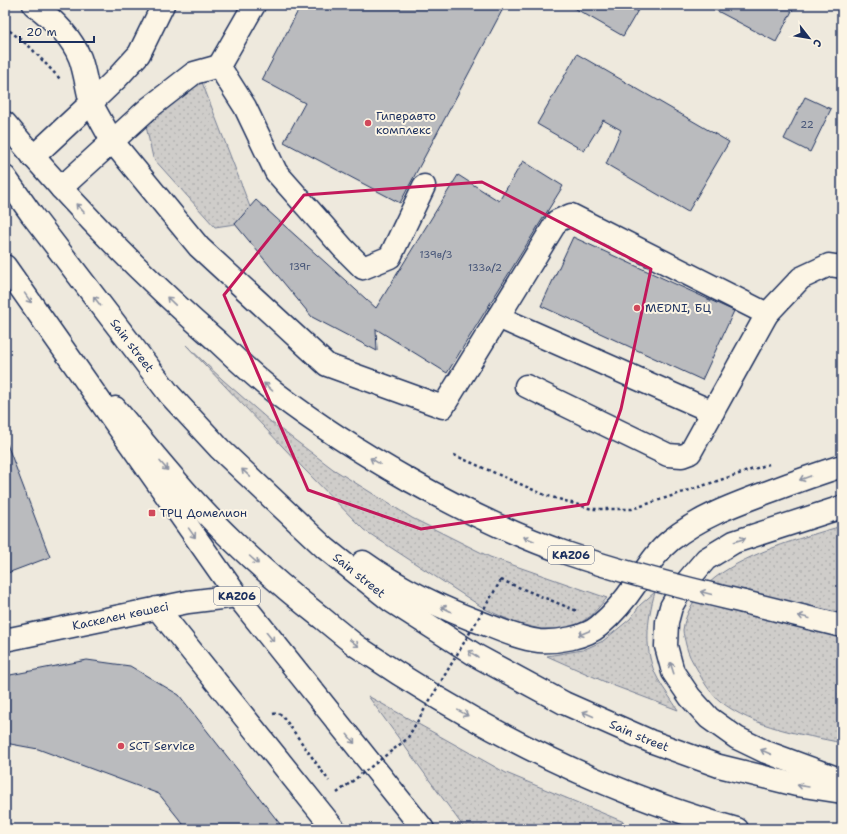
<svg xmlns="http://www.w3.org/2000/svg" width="847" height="834" font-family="'Shantell Sans',sans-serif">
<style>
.green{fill:url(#green-dots);stroke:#757e94}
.building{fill:#babbbe;stroke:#1b2f5e}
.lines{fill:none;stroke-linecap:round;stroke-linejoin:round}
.minor-casing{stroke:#1b2f5e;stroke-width:25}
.major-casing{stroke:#1b2f5e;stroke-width:25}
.highway-casing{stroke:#1b2f5e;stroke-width:25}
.path{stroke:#1b2f5e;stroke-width:2.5;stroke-dasharray:3 3;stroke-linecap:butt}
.minor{stroke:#fcf5e5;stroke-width:22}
.major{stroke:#fcf5e5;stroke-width:22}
.highway{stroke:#fcf5e5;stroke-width:22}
.highway-bridge-casing{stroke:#1b2f5e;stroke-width:25;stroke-linecap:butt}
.path-bridge{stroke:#1b2f5e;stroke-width:2.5;stroke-dasharray:3 3;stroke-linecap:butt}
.highway-bridge{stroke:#fcf5e5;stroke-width:22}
.oneway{stroke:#8c92a2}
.marked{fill:none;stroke:#c2185b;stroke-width:3;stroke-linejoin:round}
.poi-dot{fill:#d1495b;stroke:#fcf5e5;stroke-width:1.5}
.labels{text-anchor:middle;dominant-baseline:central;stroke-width:4;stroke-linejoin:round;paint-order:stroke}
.number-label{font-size:10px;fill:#435276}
.shield{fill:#fcf5e5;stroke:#5e6a86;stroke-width:1}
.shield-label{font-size:11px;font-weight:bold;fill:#1b2f5e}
.poi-label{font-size:12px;fill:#1b2f5e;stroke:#fcf5e5;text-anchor:start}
.street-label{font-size:12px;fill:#1b2f5e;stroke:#fcf5e5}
</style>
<defs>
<pattern id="green-dots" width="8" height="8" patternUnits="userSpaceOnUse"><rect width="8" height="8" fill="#cfcdca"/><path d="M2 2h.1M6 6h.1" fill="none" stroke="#b1b0b0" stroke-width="1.8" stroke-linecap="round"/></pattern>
</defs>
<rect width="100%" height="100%" fill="#eee9dd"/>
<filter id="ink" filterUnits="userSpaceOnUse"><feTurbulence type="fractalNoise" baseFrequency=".025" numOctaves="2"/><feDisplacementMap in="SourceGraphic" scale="8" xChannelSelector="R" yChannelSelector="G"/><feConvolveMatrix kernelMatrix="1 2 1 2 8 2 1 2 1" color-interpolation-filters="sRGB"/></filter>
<g filter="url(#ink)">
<path class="green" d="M200 77 250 207 235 224 215 227 153 158 146 126Z
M186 345 223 380 271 422 333 469 412 518 490 557 607 598 591 616 575 626 562 629H540L516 623 485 609 364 530 303 468Z
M842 526V743C801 734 754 728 720 701 710 693 702 680 697 669 692 661 688 654 686 645 685 640 683 634 683 630 685 613 697 594 709 583 739 555 803 537 842 526Z
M655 592C647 620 643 652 658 679 664 690 672 700 678 710L612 685 547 656 583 650 603 641 630 619 640 605Z
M368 696 506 773 624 822 611 829H465Z"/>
<path class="building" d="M301 5H505L400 203 284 142 305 103 262 80Z
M569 5H641L623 36Z
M706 5H795L776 42Z
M577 54 729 142 688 212 606 164 621 130 603 120 584 151 537 124Z
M805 97 831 109 810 152 784 139Z
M523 161 563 186 447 373 376 329 377 351 312 317 235 224 256 200 376 308 458 175 499 201Z
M573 237 734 311 702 380 541 306Z
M7 444 50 557 5 574V445Z
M87 660 130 666 179 695 284 829H187L159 794 38 749 5 743V676Z"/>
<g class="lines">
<defs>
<g id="minor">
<path d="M163 5 139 54 117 78 91 103 112 141 199 247 327 365 443 407 557 221 571 215 767 314"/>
<path d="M219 66 254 5"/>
<path d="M33 157 91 103C87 89 85 72 80 58 71 36 53 19 34 5"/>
<path d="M61 188 149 108 194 73 219 66 245 107 276 172 343 248 363 268 390 257 424 186"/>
<path d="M498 317 713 412"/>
<path d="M526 386 668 455 682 456 690 453 767 314 801 278 829 265 842 267"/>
<path d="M157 608 334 829"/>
<path id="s1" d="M5 640 188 602 237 596"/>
</g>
<g id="major">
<path id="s2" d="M5 177 32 215 170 395 220 449 325 548 391 601 477 656 564 703 650 741 719 766 797 785 842 792"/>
<path d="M115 408C153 453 190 500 232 540 261 568 291 594 322 618 334 628 346 638 358 647 474 726 601 792 737 829"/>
<path d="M842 507 734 542 706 559 683 586 671 607 667 622 666 646 673 672 690 697 709 718 737 738 766 752 842 780"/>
<path d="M363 562C402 590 445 610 490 626 505 632 522 639 539 641 557 642 585 638 599 626 613 614 625 600 635 585 646 569 656 552 671 540 700 517 733 505 768 492 792 483 817 474 842 466"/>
</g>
<path id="highway" d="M5 123C70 202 141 275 218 342 237 360 256 378 277 394 319 426 363 454 409 480
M5 266 237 596 423 829
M744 602 842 626"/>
</defs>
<use href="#minor" class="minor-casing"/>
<use href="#major" class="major-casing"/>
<use href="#highway" class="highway-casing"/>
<path class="path" d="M5 27 30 47 61 80
M454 455 545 495 592 509H632L769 464
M501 580 577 611
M273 714 278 713 282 715 329 781"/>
<use href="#minor" class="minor"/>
<use href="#major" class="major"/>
<use href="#highway" class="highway"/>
<defs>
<path id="highway-bridge" d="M409 480C459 508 511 534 566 553 624 573 684 588 744 602"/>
</defs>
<use href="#highway-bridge" class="highway-bridge-casing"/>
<path class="path-bridge" d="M337 793 407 739 501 580"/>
<use href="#highway-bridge" class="highway-bridge"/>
</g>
<defs><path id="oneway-shaft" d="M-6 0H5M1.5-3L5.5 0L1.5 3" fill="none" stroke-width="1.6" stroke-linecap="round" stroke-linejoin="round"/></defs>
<g class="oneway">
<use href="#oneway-shaft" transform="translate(80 208) rotate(-133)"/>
<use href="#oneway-shaft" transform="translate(28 298) rotate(55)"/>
<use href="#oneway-shaft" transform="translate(97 301) rotate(-127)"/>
<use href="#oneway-shaft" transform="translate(171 301) rotate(-136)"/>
<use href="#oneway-shaft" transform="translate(268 387) rotate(-139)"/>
<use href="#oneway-shaft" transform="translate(375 461) rotate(-149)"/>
<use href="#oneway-shaft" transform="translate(164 466) rotate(49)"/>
<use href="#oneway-shaft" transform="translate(246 473) rotate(-137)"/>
<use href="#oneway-shaft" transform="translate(805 478) rotate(160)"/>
<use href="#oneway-shaft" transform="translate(192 533) rotate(55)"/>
<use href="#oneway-shaft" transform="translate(529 539) rotate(-157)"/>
<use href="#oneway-shaft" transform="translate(740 540) rotate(-18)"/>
<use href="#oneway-shaft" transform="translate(254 560) rotate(42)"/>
<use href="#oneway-shaft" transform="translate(706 593) rotate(-166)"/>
<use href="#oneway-shaft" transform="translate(446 609) rotate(-153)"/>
<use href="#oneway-shaft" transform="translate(804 617) rotate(-166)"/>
<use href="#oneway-shaft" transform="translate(584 633) rotate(157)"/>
<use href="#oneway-shaft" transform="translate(270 637) rotate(51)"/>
<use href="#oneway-shaft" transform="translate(354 643) rotate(37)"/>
<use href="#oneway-shaft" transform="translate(473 654) rotate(-148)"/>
<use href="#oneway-shaft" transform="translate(672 668) rotate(-108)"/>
<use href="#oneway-shaft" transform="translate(463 713) rotate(29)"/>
<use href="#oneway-shaft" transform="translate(588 714) rotate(-156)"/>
<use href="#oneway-shaft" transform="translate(351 739) rotate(51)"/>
<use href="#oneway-shaft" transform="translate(766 752) rotate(-156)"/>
<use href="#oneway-shaft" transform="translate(803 786) rotate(-171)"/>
</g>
</g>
<path class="marked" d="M482 182 651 269 621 409 588 504 421 529 308 490 224 295 304 195Z"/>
<g class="poi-dot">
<circle cx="368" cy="123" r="4"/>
<circle cx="637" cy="308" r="4"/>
<rect x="148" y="509" width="8" height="8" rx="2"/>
<circle cx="121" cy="746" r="4"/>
</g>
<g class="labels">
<g class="number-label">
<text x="807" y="124">22</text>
<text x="436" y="254">139в/3</text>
<text x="300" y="266">139г</text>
<text x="485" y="267">133а/2</text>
</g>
<g class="shield">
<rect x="548" y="546" width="46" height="18" rx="3"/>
<rect x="214" y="587" width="46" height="18" rx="3"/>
</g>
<g class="shield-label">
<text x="571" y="555">KАZ06</text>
<text x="237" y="596">KАZ06</text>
</g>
<g class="poi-label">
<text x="376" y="116">Гиперавто<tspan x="376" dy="14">комплекс</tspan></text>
<text x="645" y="308">MEDNI, БЦ</text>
<text x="160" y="513">ТРЦ Домелион</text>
<text x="129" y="746">SCT Service</text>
</g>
<g class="street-label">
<text stroke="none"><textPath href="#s2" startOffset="211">Sain street</textPath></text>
<text stroke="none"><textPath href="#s2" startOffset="535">Sain street</textPath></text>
<text stroke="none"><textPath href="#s1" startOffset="118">Каскелен көшесі</textPath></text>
<text stroke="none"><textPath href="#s2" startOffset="859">Sain street</textPath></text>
</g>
</g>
<rect width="847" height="834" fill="none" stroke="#fcf5e5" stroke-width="20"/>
<rect x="10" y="10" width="827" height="814" fill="none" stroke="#1b2f5e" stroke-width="1.5" filter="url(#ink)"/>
<g transform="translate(809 38) rotate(121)" stroke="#fcf5e5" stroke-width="3" paint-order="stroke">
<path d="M0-3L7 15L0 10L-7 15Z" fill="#1b2f5e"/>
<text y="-6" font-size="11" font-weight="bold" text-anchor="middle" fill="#1b2f5e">С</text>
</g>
<path d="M20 36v6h74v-6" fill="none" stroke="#1b2f5e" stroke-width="2"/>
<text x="26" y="36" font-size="12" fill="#1b2f5e" stroke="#fcf5e5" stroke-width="3" paint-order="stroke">20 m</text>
</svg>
